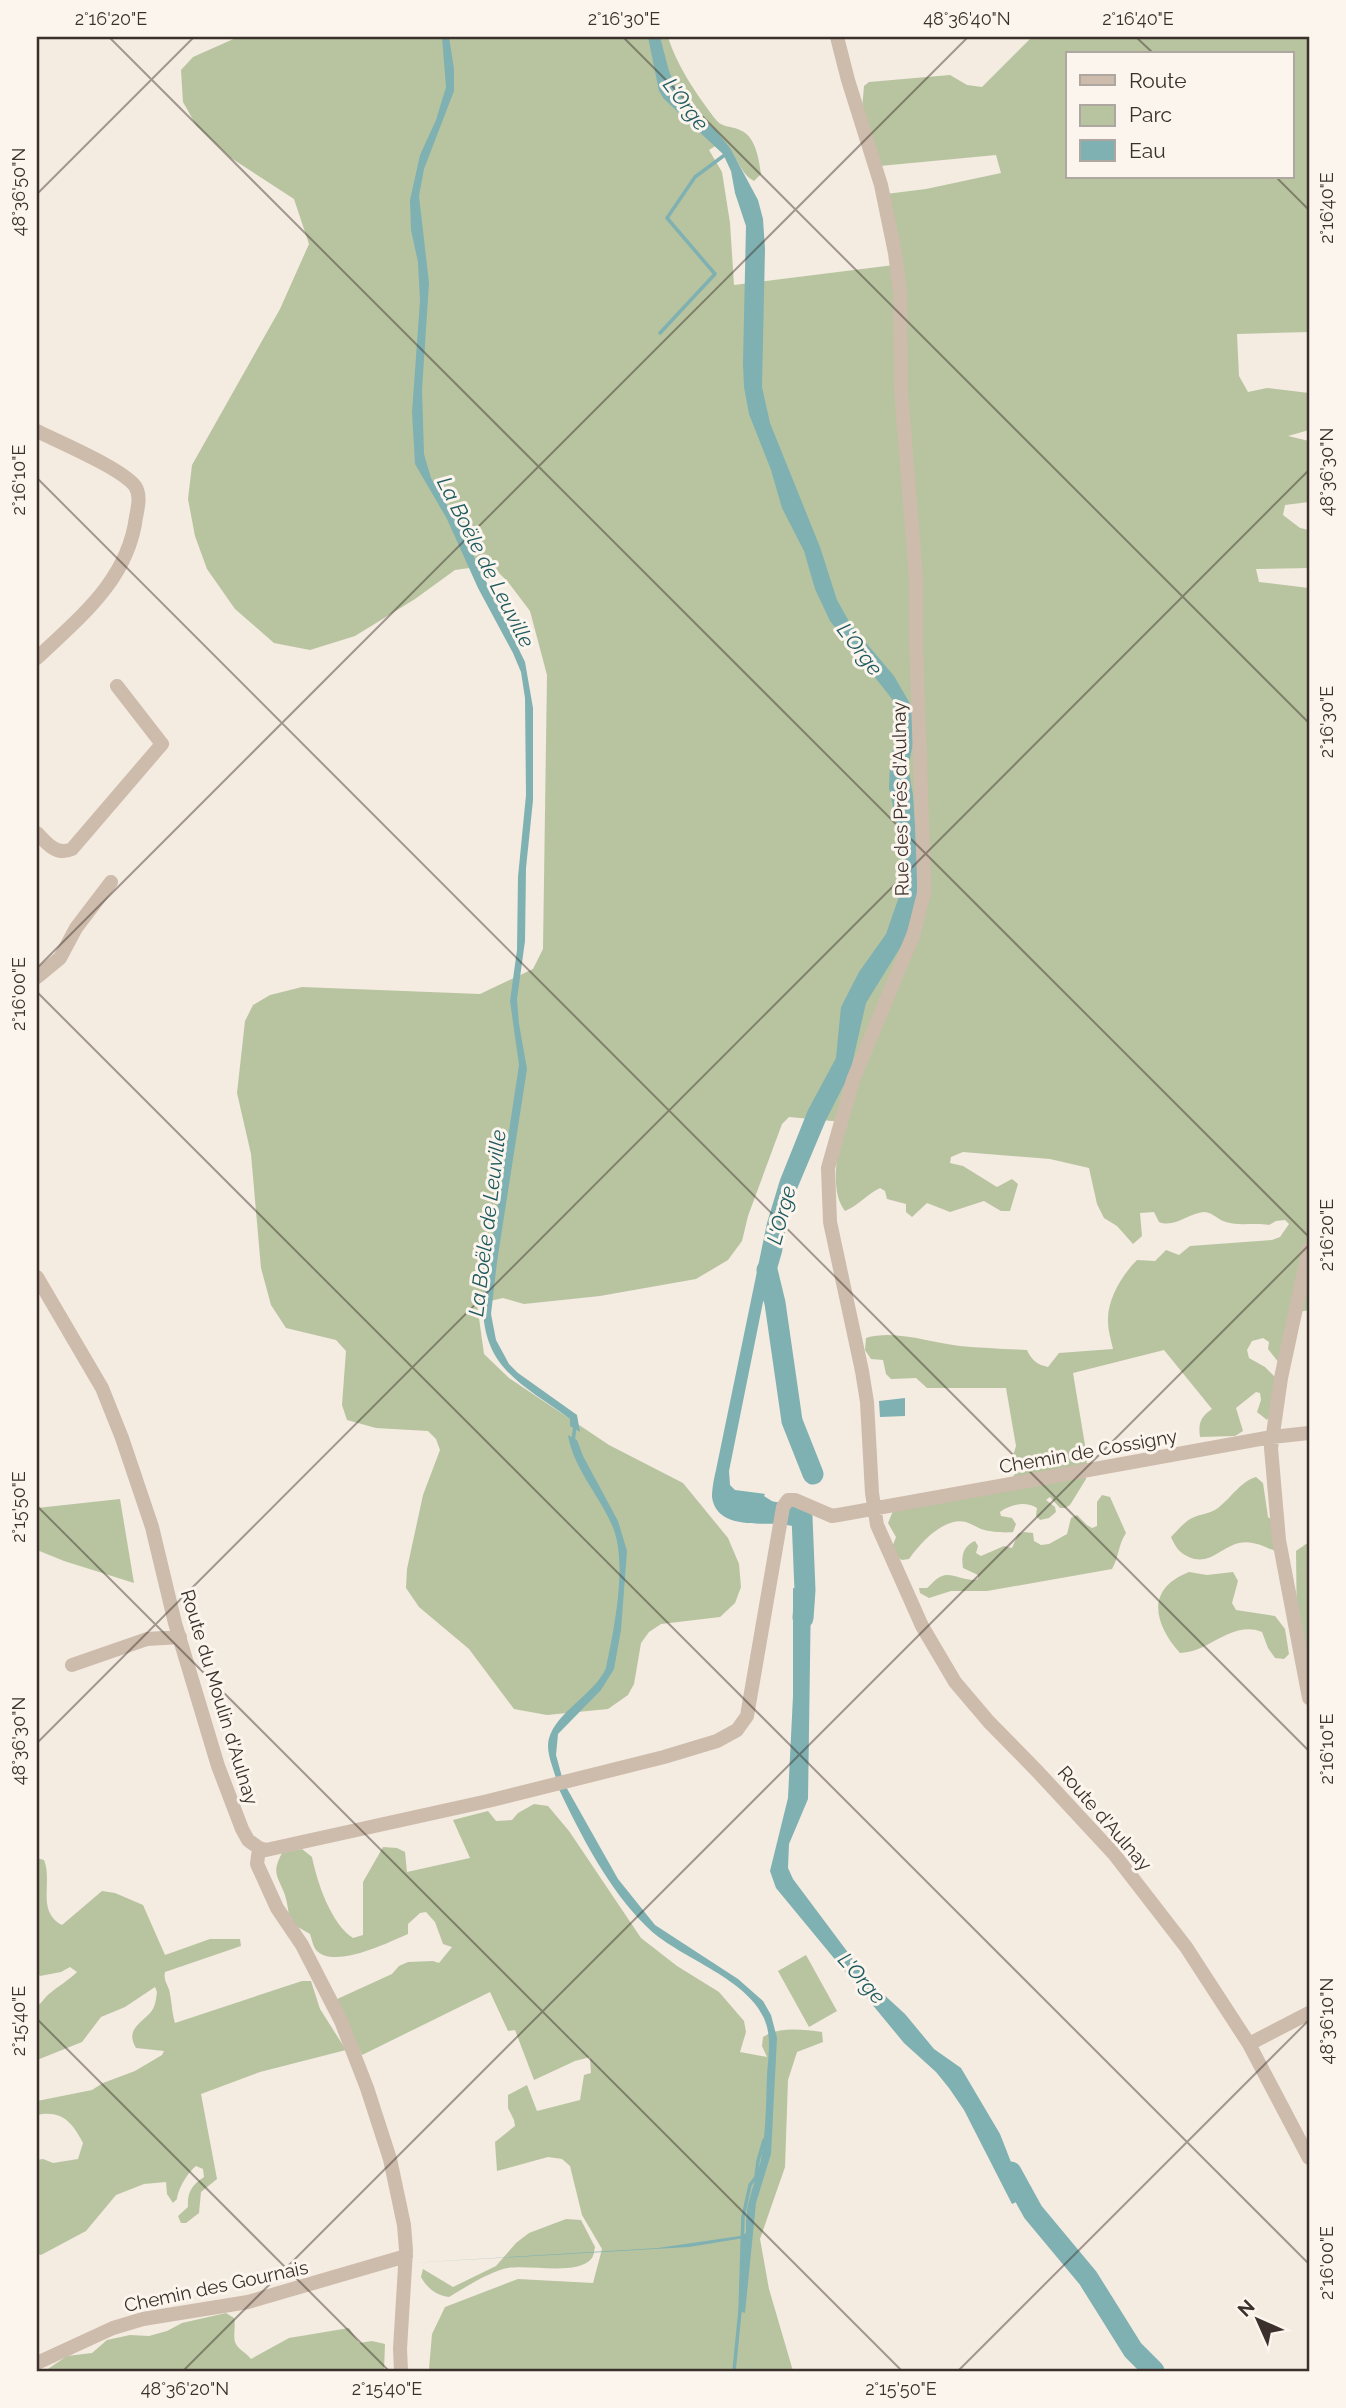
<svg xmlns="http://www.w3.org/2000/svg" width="1346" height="2408" font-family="Raleway,sans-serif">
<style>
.green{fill:#b8c4a0;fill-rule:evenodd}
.water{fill:#7fb0b2}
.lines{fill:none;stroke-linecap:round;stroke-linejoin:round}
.stream{stroke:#7fb0b2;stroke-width:3.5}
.river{stroke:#7fb0b2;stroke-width:21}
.minor{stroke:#cdbbac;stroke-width:14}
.ticks{fill:none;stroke:#3b302b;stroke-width:2;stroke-opacity:0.45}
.labels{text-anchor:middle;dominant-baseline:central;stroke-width:6;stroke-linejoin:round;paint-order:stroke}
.street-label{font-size:19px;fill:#3b302b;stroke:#fbf5ee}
.water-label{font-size:21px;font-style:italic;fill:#1f5a5e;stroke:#fbf5ee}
.neatline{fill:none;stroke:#3b302b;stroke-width:2.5}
.ticks-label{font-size:18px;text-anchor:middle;fill:#3b302b}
</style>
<rect width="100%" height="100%" fill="#f4ebe1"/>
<path class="green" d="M238 37H668C677 66 698 97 717 121 723 128 734 126 742 131 756 138 759 160 761 174L754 181C736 171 741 153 717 145L709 150 722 172 730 223 734 285 902 264 886 194 926 189 1001 173 996 155 880 166 862 109 864 86 869 82 950 75 967 85 982 87 1032 37H1309V332L1237 334 1239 376 1248 392 1267 388 1309 393V430L1288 436 1309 441V502L1285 505 1283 515 1300 528 1309 530V568L1256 569 1259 582 1309 588V1310L1293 1313 1279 1363 1268 1349 1269 1342 1263 1338 1252 1341 1247 1350 1249 1358 1265 1367 1275 1377 1272 1412 1267 1420 1257 1412 1261 1400 1260 1393 1256 1392 1236 1408 1243 1431 1235 1436 1200 1437C1198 1422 1201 1417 1212 1409L1164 1350 1073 1373 1087 1457 1086 1479 1070 1505 1065 1508H1060L1050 1497 1046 1500 1055 1507 1056 1512 1049 1518 1040 1520 1036 1516 1037 1508C1026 1501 1010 1504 1000 1512L1001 1516 1012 1518 1016 1524 1013 1532C1006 1533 989 1532 981 1529 976 1527 972 1524 966 1522 944 1517 921 1542 909 1559L902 1560 894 1556 891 1550 896 1537 888 1523 893 1511 1013 1477 1017 1471 1011 1462 1016 1446 1006 1388H927L916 1378 891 1379 886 1374 883 1360 871 1359 865 1350 866 1338C895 1329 931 1343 960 1346 982 1348 1005 1349 1027 1350 1031 1360 1038 1365 1048 1367L1059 1353 1113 1349C1111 1340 1108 1330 1108 1321 1107 1299 1123 1274 1137 1260L1155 1261 1166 1250 1179 1255 1190 1246 1272 1240 1280 1237 1289 1224 1285 1220 1276 1221 1269 1225C1254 1222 1237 1227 1223 1221 1216 1218 1212 1212 1203 1212 1188 1214 1174 1228 1159 1222L1154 1212 1140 1213 1142 1236 1133 1244 1117 1226 1104 1218 1097 1204 1089 1168 1050 1159 963 1152 951 1157 950 1163 963 1166 997 1187 1012 1179 1018 1184 1010 1211H1001L984 1201 950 1212 927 1203 912 1217 906 1212V1204L887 1199 885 1191 880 1188C866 1195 858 1206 845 1211 828 1190 839 1147 843 1122L789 1117 782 1124 748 1216 742 1241 728 1260 696 1279 600 1296 524 1304 503 1298 477 1304 484 1354 509 1378 609 1445 683 1483 728 1538 739 1564 741 1587 735 1603 720 1617 661 1624 649 1632 641 1643 634 1684 628 1695 608 1709 547 1715 514 1709 469 1649 419 1607 406 1588 407 1569 423 1495 440 1450 436 1439 428 1431 376 1428 347 1420 342 1405 346 1351 336 1340 286 1328 271 1305 261 1268 251 1154 237 1093 245 1021 253 1005 270 995 302 987 480 994 533 969 543 949 547 675 530 611 508 582 491 565 455 570 415 599 355 636 310 650 274 643 235 609 207 569 195 536 188 499 192 465 280 309 309 244 294 199 231 158 196 125 183 102 181 70 193 57ZM1068 54H1292V177H1068Z
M1256 1477 1263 1483 1268 1517 1280 1526 1275 1551C1263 1546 1252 1540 1239 1543 1220 1548 1209 1566 1189 1557 1179 1553 1175 1546 1171 1537 1177 1531 1184 1522 1192 1518 1200 1514 1210 1514 1218 1508 1231 1498 1240 1482 1256 1477Z
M1102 1495 1110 1497 1126 1533C1118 1545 1119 1557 1112 1569L987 1591H951L929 1598 920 1593 919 1588H927C932 1584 936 1578 942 1576 953 1572 966 1583 978 1579V1575L963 1568C961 1556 963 1546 975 1541L978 1546 976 1553 981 1556 1004 1546 1012 1548 1018 1534 1024 1532 1033 1533 1034 1541 1041 1545 1049 1544 1067 1534 1071 1518 1077 1515 1087 1525 1092 1528 1097 1526V1502Z
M120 1499 134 1583 64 1561 37 1550V1508Z
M1309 1542V1657L1297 1632 1296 1551Z
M1189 1572 1207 1575 1233 1572 1238 1581 1232 1603 1236 1610 1275 1616 1285 1629 1289 1654 1284 1659 1275 1658 1268 1648 1262 1632C1231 1620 1209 1653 1180 1653 1154 1624 1145 1589 1189 1572Z
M534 1804 548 1806 569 1831 641 1938 677 1966 719 1992 744 2021 746 2032 740 2052 767 2057 762 2046 763 2037C780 2026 803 2030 822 2032L823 2042 797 2052 788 2080 785 2167 760 2239 769 2289 793 2371H430L429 2369 432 2334 445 2307 518 2279 593 2283 602 2249 582 2215 570 2166 562 2159 548 2157 497 2171 495 2142 515 2126 514 2120 508 2108V2095L527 2085 537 2111 580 2100 584 2075 591 2073 590 2057 575 2061 534 2080 515 2030 508 2031 490 1992 362 2055 335 2000 392 1974 399 1966 408 1962 433 1961 439 1963 452 1947 443 1944 435 1922 426 1912 420 1913 408 1924V1934C389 1942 334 1970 316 1950 313 1946 312 1940 310 1934L291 1923C288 1914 288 1904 285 1895 278 1876 271 1874 282 1853L302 1849 312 1857C317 1882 331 1924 353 1938L363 1935V1882L383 1847 397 1848 405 1852 407 1872 470 1858 453 1820 488 1811 496 1821 512 1820 518 1813Z
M37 1858 44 1860C53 1882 36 1911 62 1925L102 1891 115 1893 143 1905 165 1955 210 1939H240L241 1946 165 1972C163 1982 169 1985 170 1994 172 2005 172 2013 175 2023L302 1981H311L320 2009 346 2050 260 2072 201 2094 217 2179 201 2192 199 2213 186 2223H181L178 2216 188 2207C187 2192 192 2185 204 2177L203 2169 196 2166C188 2172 178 2189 177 2199L173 2203 167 2194 166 2182 144 2184 116 2195 86 2231 41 2255 37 2254V2160L43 2159 53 2163 78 2159 83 2143C72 2122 62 2110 37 2115V2101L92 2090 103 2083 135 2071 162 2055 164 2051 136 2048C126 2031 138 2025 149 2014 155 2009 156 2000 157 1992L155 1987 125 2007 101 2017 82 2042 37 2060V2006C42 2003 44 1998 49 1994 58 1986 68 1981 77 1972L70 1967 61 1972 40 1976 37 1973Z
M806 1955 837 2011 809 2027 778 1971Z
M566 2219 581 2220 595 2247C594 2251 594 2255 592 2258 578 2277 525 2263 503 2269 484 2275 466 2287 449 2297 437 2296 427 2288 421 2277L423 2269 453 2287 496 2266 516 2243 529 2233Z
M226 2313 234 2318C236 2326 233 2334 235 2342 238 2350 247 2353 251 2359L289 2338 349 2328 359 2343 372 2341 385 2344 384 2371H45L67 2356 92 2353 107 2340 130 2335 149 2336 167 2331 182 2323Z"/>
<path class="water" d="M442 37H449L454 69V91L424 169 419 196 429 283 422 390 424 454 431 478 457 522 525 662 533 708V800L526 868 525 941 517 999 519 1024 527 1069 497 1262 491 1314 496 1340 509 1364 518 1373 577 1415 580 1432 570 1426V1419C523 1384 482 1369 483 1302L519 1065 510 1001 517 950 518 877 526 795 525 698 521 672 513 653 478 588 447 519 415 464 412 412 420 301 418 262 411 230 410 200 420 155 436 120 446 87Z
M648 37H660L669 71 677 90 687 104 717 132 730 148 758 200 763 219 765 249 762 387 770 423 820 547 837 600 851 625 894 676 909 702 913 714V744L908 767 913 795 919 890 905 940 866 1003 850 1073 826 1120 789 1208 782 1252 773 1283 763 1302 729 1471 730 1485 735 1490 765 1494 764 1496 781 1507 778 1524C756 1523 716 1528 712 1497 712 1489 714 1478 716 1470L767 1223 780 1180 808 1110 836 1058 841 1007 859 972 886 934 902 888 901 844 889 788 890 762 896 736 895 712 892 699 885 690 830 621 815 589 804 551 782 508 771 470 749 414 744 387 743 363 746 226 735 193 731 171 723 154 664 99 659 91Z
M905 1398V1416L880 1417 879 1401Z
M568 1435 577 1440 583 1456 618 1521 627 1551 621 1630 614 1669 601 1690 558 1734 556 1755 562 1777 556 1778C553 1768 548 1756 548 1746 548 1716 595 1695 606 1668 614 1629 629 1559 611 1523 598 1494 573 1467 568 1435Z
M793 1588 811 1592 808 1799 789 1844 788 1868 793 1879 870 1982 905 2014 934 2049 961 2068 1000 2134 1025 2198 1012 2204 964 2110 949 2088 936 2072 904 2043 776 1888 770 1871 788 1798 793 1696Z
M565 1785 618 1879 655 1925 738 1979 763 2001 771 2015 777 2038 771 2154 756 2203 745 2313 740 2311 739 2306 744 2238 689 2247 410 2263 658 2248 740 2236 746 2233C746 2222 746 2211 749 2201 752 2187 758 2174 761 2160 766 2132 766 2103 767 2075 768 2059 771 2042 767 2027 755 1979 678 1959 646 1926 609 1890 580 1834 558 1787Z"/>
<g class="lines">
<path class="stream" d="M660 333 715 274 667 218 695 177 726 154
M573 1442 575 1425
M734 2371 740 2311 743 2217 750 2185 756 2177 758 2161 764 2140"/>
<path class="river" d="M767 1270 775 1303 792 1421 813 1474
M761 1510 802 1517 805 1590 803 1618
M1011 2172 1033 2212 1088 2278 1133 2350 1154 2371"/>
<path class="minor" d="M837 37 848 80 881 185 895 253 900 292 901 390 916 578V639L924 881V893L914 933 853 1080 828 1168 830 1222 862 1371 867 1402 872 1493 877 1525 922 1626 955 1682 989 1722 1038 1772 1114 1854 1186 1947 1249 2044 1309 2158
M37 431C59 442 121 468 135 486 141 495 138 507 136 517 128 580 80 617 37 658
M37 833C47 844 57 856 72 849L162 744 117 686
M37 977 60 958 76 928 111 882
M1309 1248 1281 1378 1271 1448 1279 1540 1309 1698
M37 1277 102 1388 122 1438 152 1527 175 1623 218 1766 242 1829 248 1840 259 1848 266 1850 488 1801 664 1757 717 1741 737 1730 747 1716 783 1507 788 1500H795L832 1516 844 1514 1272 1437 1309 1433
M72 1665 147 1639 180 1637
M259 1848 257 1864 277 1908 302 1945 341 2021 367 2088 390 2159 404 2225 406 2250 400 2349 401 2371
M1249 2044 1309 2013
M37 2363 113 2328 143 2319 248 2302 406 2256"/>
</g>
<path class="ticks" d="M109 37 1309 1237M623 37 1309 723M1136 37 1154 54M1276 177 1309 210M37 194 194 37M37 478 1309 1751M37 968 968 37M37 992 1309 2264M37 1506 902 2371M37 1743 1309 470M37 2019 389 2371M183 2371 1309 1245M958 2371 1309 2020"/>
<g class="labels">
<g class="street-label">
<text transform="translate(900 799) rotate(-91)">Rue des Prés d'Aulnay</text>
<text transform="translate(1088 1451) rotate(-10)">Chemin de Cossigny</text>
<text transform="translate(220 1697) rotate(73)">Route du Moulin d'Aulnay</text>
<text transform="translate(1105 1818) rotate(49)">Route d'Aulnay</text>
<text transform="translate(216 2286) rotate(-12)">Chemin des Gournais</text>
</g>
<g class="water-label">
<text transform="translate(686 104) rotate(53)">L'Orge</text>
<text transform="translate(486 562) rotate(63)">La Boële de Leuville</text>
<text transform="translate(860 649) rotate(53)">L'Orge</text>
<text transform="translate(781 1215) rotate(-75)">L'Orge</text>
<text transform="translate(487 1223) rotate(-83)">La Boële de Leuville</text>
<text transform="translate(862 1978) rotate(49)">L'Orge</text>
</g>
</g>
<rect width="1346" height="2408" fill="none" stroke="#fbf5ee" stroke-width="77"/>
<rect x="1066" y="52" width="228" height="126" fill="#fbf5ee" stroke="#aea6a0" stroke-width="2"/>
<rect x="1080" y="75" width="35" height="10" fill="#cdbbac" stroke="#aea6a0" stroke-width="2"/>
<text x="1129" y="88" font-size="21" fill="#3b302b">Route</text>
<rect x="1080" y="105" width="35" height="21" fill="#b8c4a0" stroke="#aea6a0" stroke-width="2"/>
<text x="1129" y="122" font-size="21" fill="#3b302b">Parc</text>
<rect x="1080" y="140" width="35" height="21" fill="#7fb0b2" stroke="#aea6a0" stroke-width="2"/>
<text x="1129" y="158" font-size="21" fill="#3b302b">Eau</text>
<g transform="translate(1258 2320) rotate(315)" stroke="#fbf5ee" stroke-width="5" paint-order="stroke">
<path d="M0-5L12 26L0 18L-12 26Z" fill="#3b302b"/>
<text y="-10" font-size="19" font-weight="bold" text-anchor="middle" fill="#3b302b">N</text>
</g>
<rect x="38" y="38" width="1270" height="2332" class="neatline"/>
<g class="ticks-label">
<text x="111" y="25">2°16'20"E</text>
<text x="624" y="25">2°16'30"E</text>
<text x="967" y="25">48°36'40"N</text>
<text x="1138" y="25">2°16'40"E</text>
<text transform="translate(19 192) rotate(-90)" y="6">48°36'50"N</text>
<text transform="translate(1327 208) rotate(-90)" y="6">2°16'40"E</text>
<text transform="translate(1327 472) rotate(-90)" y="6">48°36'30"N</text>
<text transform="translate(19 480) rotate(-90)" y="6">2°16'10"E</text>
<text transform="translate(1327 722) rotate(-90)" y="6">2°16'30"E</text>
<text transform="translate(19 994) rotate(-90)" y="6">2°16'00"E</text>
<text transform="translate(1327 1235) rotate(-90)" y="6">2°16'20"E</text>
<text transform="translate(19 1507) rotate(-90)" y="6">2°15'50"E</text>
<text transform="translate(19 1741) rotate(-90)" y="6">48°36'30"N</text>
<text transform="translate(1327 1749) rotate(-90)" y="6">2°16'10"E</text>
<text transform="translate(19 2021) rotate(-90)" y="6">2°15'40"E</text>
<text transform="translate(1327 2021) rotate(-90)" y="6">48°36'10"N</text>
<text transform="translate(1327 2263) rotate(-90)" y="6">2°16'00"E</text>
<text x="185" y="2395">48°36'20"N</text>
<text x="387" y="2395">2°15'40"E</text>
<text x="901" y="2395">2°15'50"E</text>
</g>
</svg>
